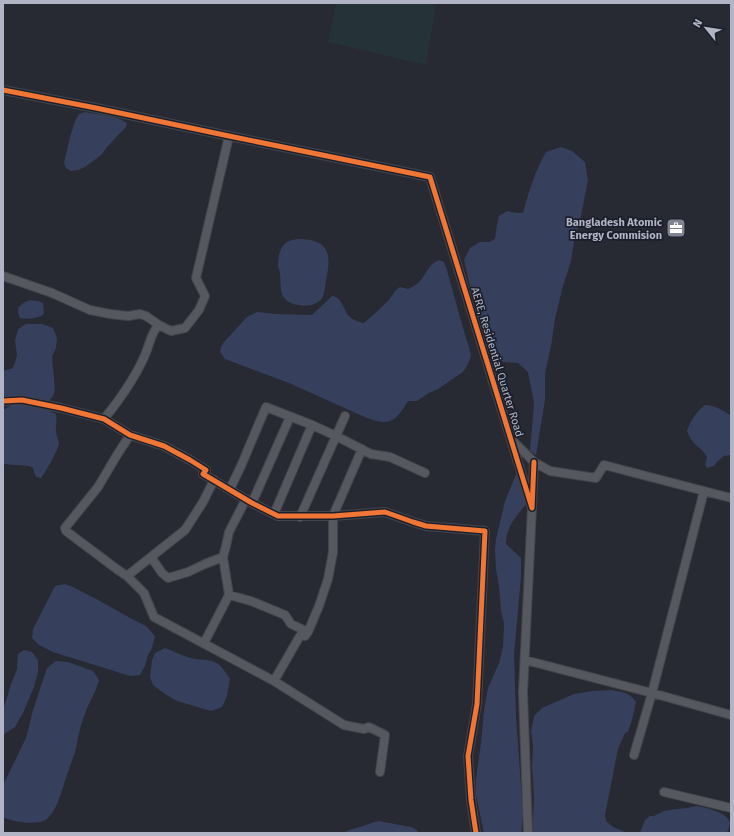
<svg xmlns="http://www.w3.org/2000/svg" width="734" height="836" font-family="'Fira Sans',sans-serif">
<style>
.green{fill:#253338}
.water{fill:#363f5c}
.lines{fill:none;stroke-linecap:round;stroke-linejoin:round}
.minor-casing{stroke:#43454b;stroke-width:10}
.minor{stroke:#565860;stroke-width:8}
.cycleway-casing{stroke:#1b1f2c;stroke-width:8}
.cycleway{stroke:#f07635;stroke-width:5}
.labels{text-anchor:middle;dominant-baseline:central;stroke-width:3.5;stroke-linejoin:round;paint-order:stroke}
.poi-label{font-size:11px;font-weight:bold;fill:#b0b4c4;stroke:#1b1f2c;text-anchor:end}
.street-label{font-size:11px;fill:#b0b4c4;stroke:#1b1f2c}
</style>
<rect width="100%" height="100%" fill="#272a32"/>
<path class="green" d="M336 3H436L426 65 328 42Z"/>
<path class="water" d="M85 112C99 115 115 115 127 123L126 127 107 147 101 155 96 159 85 167 78 170 71 171 66 168 64 163 70 137 75 121 79 114Z
M561 147 572 151 585 162 588 180 580 221 575 236 571 261 563 286 555 319 551 346 545 373V400L536 455 530 451 534 403 528 372 518 363 503 362 493 358 489 353 480 328 464 260 470 248 480 242H489L495 239 497 224 499 216 507 211 517 213H523C529 191 535 171 546 152Z
M297 239C329 239 332 253 326 280 325 286 325 293 322 298 315 309 294 307 286 300 279 294 281 282 280 274 280 271 278 268 278 265 278 258 280 247 286 243 289 240 294 240 297 239Z
M439 260 444 262 446 267 465 335 469 347 471 356 467 366 463 372 438 389 429 393 417 401H408C404 407 400 415 394 419 384 426 370 419 360 415L289 383 225 359 220 352 221 347 224 342 247 317 257 312 275 314 312 315 332 296C342 297 343 309 349 316 353 320 359 322 364 323 372 316 380 309 388 301 392 296 394 291 400 287L408 289C412 287 416 285 419 282 427 274 428 264 439 260Z
M30 300 38 301 43 303 44 312 43 315C37 318 27 320 20 318 15 307 20 304 30 300Z
M26 324H42L53 328 57 338 56 348 52 357 55 390 53 396 48 402 19 398 3 397V371L13 368 17 355 15 341 18 329Z
M21 404 45 409 56 414C57 419 56 423 56 427 55 433 58 438 59 443 59 449 45 473 41 478L36 477 34 472 33 468 29 466 3 464V410L12 405Z
M705 405C714 405 723 410 731 416V455L724 456 718 461 714 466 707 468 705 465 707 457C704 451 699 448 695 444 691 440 689 436 687 431 690 421 696 412 705 405Z
M517 472 527 503C517 516 506 526 506 544L521 558V577L514 655 516 715 523 815 521 833H484L476 795V779L481 743 484 710 488 688 499 663 503 647 504 624 501 611 499 587 496 569 495 550 496 539 505 501Z
M64 584 71 586 100 601 132 619 146 626 155 636 152 648 148 655 145 666 140 675 130 676 53 652 39 645 32 638 33 629 55 586Z
M165 648C174 651 182 656 191 658 197 660 201 659 207 660 219 661 224 670 230 679L227 696 222 707 211 711 177 701 165 694 153 685 150 677 152 660 155 653Z
M24 650 32 652 38 660V672L34 687 23 713 15 727 3 735V707L5 704 11 684 17 669 18 654Z
M56 661 68 662 93 671 99 680C96 693 89 701 85 714 80 726 78 739 75 752 72 762 68 771 65 781 61 793 57 810 47 819 38 826 12 822 3 817V785L26 738 33 710 47 668Z
M611 690C621 692 630 692 636 702 634 712 632 722 628 732L625 733 618 749 605 815 606 821 613 827 628 833H532L534 797 532 766 533 746 531 731 534 716 542 708 574 694 592 691Z
M697 806C706 808 728 812 730 823 730 826 728 830 727 833H640L645 820 650 816H654L664 811 676 809 687 808Z
M379 821 411 827 414 828 420 833H344C349 829 354 829 360 827 367 825 372 822 379 821Z"/>
<g class="lines">
<defs>
<path id="minor" d="M3 90 96 108 229 136 430 177 532 508 534 462
M3 276 52 293 90 310 110 314 128 316 140 314 146 316 159 325
M3 401 22 400 61 408 104 419 130 435 164 446 190 460 206 470 203 474 252 503 278 516H333L385 512 413 522 426 526 485 531 477 704 468 756 471 800 476 833
M104 419C121 398 137 376 147 350 150 342 152 331 159 325L171 331 185 328 199 310 205 296 196 278 229 136
M130 435 117 455 98 487 65 528 66 531 118 570 127 576 144 593 154 617 274 681 344 725 364 729 369 727 385 735 380 772
M512 440 534 462 550 471 596 478 604 465 731 498
M230 489 241 466 266 407 312 425 336 436 371 454 390 457 425 473
M252 503 290 417
M274 514 312 425
M300 517 345 416
M151 557 162 573 168 578 188 572 205 564 223 557
M127 576 185 530 203 502 214 480
M229 595 251 601 285 615 291 624 308 632
M204 643 229 595 223 557 226 546 229 532 246 499
M525 660 652 693 731 715
M274 681 301 634 305 636 308 632 319 606 328 579 333 552V516L362 449
M634 755 652 693 704 491
M664 792 731 808
M528 833 523 692 532 508"/>
</defs>
<use href="#minor" class="minor-casing"/>
<use href="#minor" class="minor"/>
<defs>
<path id="cycleway" d="M3 90 96 108 229 136 430 177 532 508 534 462
M3 401 22 400 61 408 104 419 130 435 164 446 190 460 206 470 203 474 252 503 278 516H333L385 512 413 522 426 526 485 531 477 704 468 756 471 800 476 833"/>
</defs>
<use href="#cycleway" class="cycleway-casing"/>
<use href="#cycleway" class="cycleway"/>
</g>
<defs>
<symbol id="office-square" viewBox="-11 -11 22 22"><rect x="-9" y="-9" width="18" height="18" rx="4" fill="#808491" stroke="#1b1f2c"/><path d="M-6-3h4V-5.5h4V-3h4V5H-6ZM-1-4.5V-3h2v-1.5ZM-6 0V1H6V0Z" fill="#fff"/></symbol>
</defs>
<g fill-rule="evenodd">
<use href="#office-square" x="665" y="217" width="22" height="22"/>
</g>
<g class="labels">
<g class="poi-label">
<text x="662" y="222">Bangladesh Atomic<tspan x="662" dy="13">Energy Commision</tspan></text>
</g>
<g class="street-label">
<text transform="translate(497 362) rotate(73)">AERE, Residential Quarter Road</text>
</g>
</g>
<rect width="734" height="836" fill="none" stroke="#b0b4c4" stroke-width="8"/>
<g transform="translate(706 28) rotate(300)" stroke="#1b1f2c" stroke-width="3" paint-order="stroke">
<path d="M0-3L7 15L0 10L-7 15Z" fill="#b0b4c4"/>
<text y="-6" font-size="11" font-weight="bold" text-anchor="middle" fill="#b0b4c4">N</text>
</g>
</svg>
